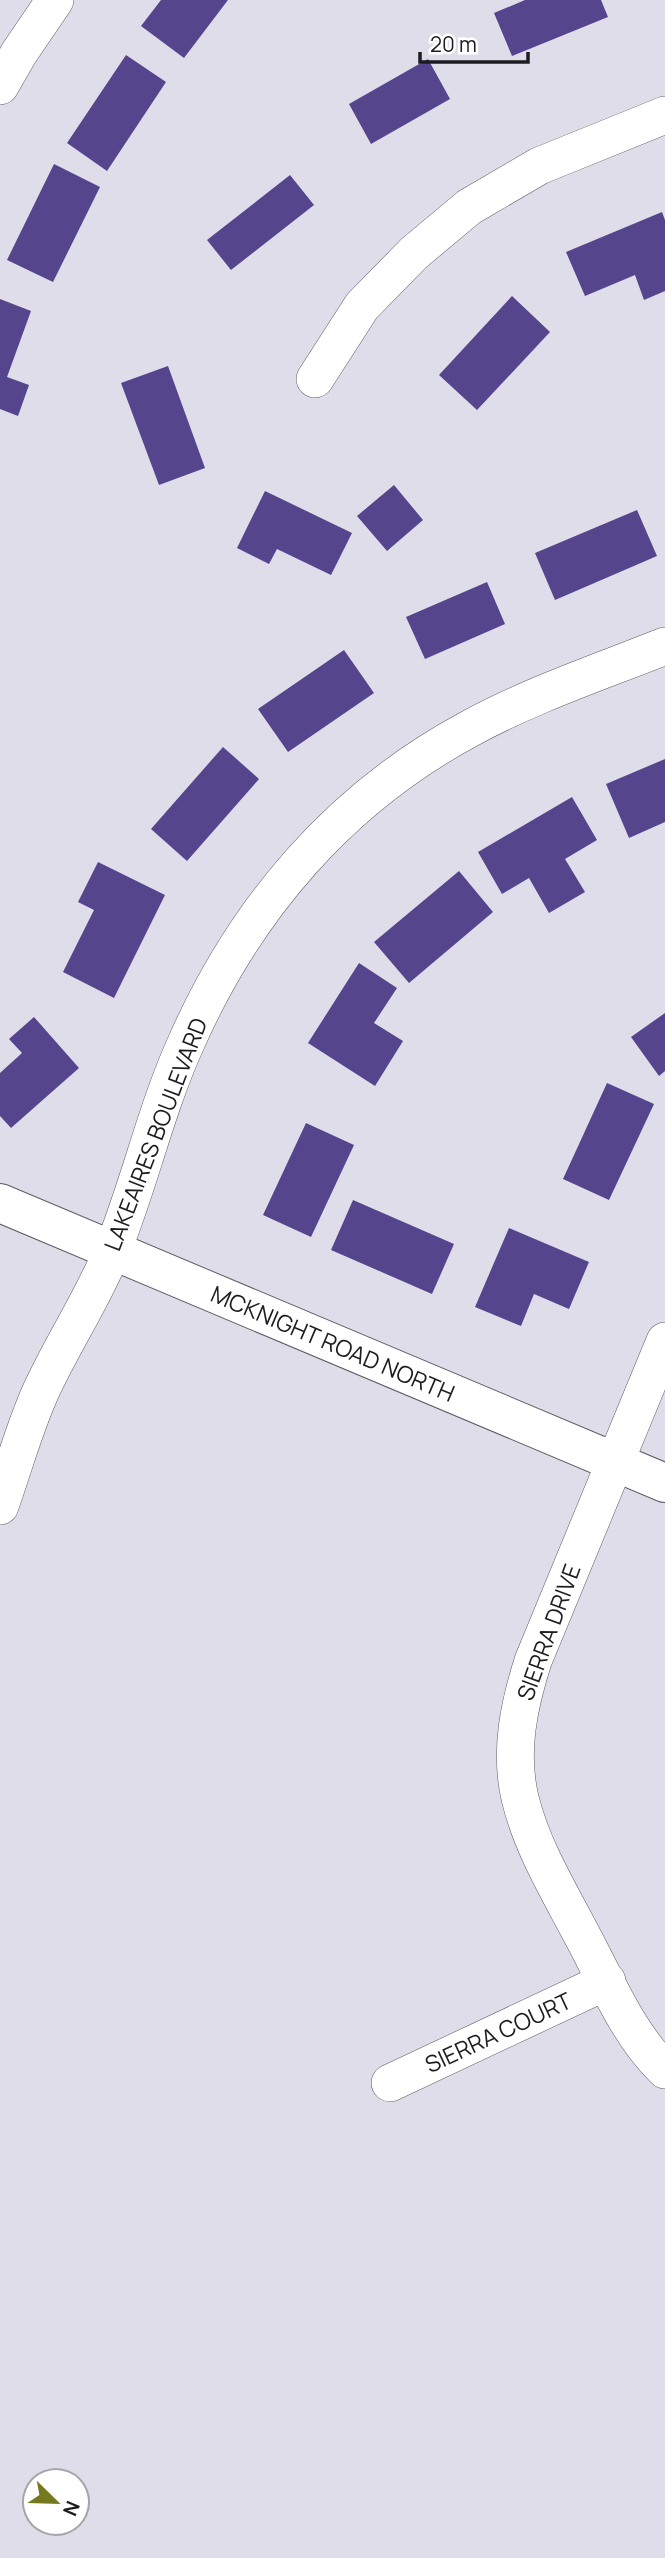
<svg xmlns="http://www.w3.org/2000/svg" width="665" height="2558" font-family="Manrope,sans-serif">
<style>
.building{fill:#55458d}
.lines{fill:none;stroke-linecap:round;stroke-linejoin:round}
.minor-casing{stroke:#5e5c67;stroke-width:38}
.tertiary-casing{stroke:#5e5c67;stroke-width:40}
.minor{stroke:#fff;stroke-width:37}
.tertiary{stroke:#fff;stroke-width:38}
.labels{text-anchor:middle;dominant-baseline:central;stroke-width:7;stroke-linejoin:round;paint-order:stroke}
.street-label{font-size:23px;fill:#1d1d21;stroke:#fff}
</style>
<rect width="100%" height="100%" fill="#dedde9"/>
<path class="building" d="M161 0H228L184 58 141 26Z
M525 0H601L608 17 512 56 494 13Z
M126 55 166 82 107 171 67 143Z
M428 59 450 99 371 144 349 104Z
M54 164 100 187 53 282 7 260Z
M290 175 314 205 231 270 207 240Z
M662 212 665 220V291L644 300 635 275 585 296 566 252Z
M512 296 550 332 477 410 439 375Z
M0 299 31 311 7 377 29 385 18 416 0 409Z
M168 366 205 468 159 485 121 383Z
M394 485 423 520 387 551 357 516Z
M265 491 352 533 331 575 277 549 269 564 237 548Z
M637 510 657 556 555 600 535 553Z
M487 582 505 624 425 659 406 617Z
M344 650 374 693 288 752 258 709Z
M223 747 259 779 187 861 151 829Z
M665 759V822L629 838 606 784Z
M572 797 597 840 565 859 585 892 549 913 529 878 502 894 478 852Z
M98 862 165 895 114 998 63 972 94 910 78 902Z
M459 871 493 912 409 983 374 942Z
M359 963 397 988 374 1023 403 1041 375 1086 308 1043Z
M665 1013V1071L659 1076 631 1037Z
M34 1017 79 1068 11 1128 0 1116V1073L22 1053 9 1039Z
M607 1083 654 1104 609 1200 563 1179Z
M306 1123 354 1145 311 1237 263 1215Z
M353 1200 454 1244 432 1294 331 1250Z
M509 1228 589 1262 569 1309 534 1294 521 1326 475 1307Z"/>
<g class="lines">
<defs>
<path id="minor" d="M0 86 19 53 55 0
M315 379 362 306 414 253 469 207 539 166 665 115
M665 1341 533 1661C519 1705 509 1751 520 1798 532 1848 560 1893 584 1939 608 1984 628 2034 665 2070
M0 1506C13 1469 24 1429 40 1393 62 1344 93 1299 113 1249 140 1182 156 1109 186 1043 245 909 339 799 469 729 531 695 600 672 665 646
M390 2083 607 1981"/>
<path id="tertiary" d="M0 1203 665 1483"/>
</defs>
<use href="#minor" class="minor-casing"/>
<use href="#tertiary" class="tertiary-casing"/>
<use href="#minor" class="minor"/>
<use href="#tertiary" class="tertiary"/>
</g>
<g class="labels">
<g class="street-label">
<text transform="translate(155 1134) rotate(-69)">LAKEAIRES BOULEVARD</text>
<text transform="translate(333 1343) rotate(23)">MCKNIGHT ROAD NORTH</text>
<text transform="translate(548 1632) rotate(-70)">SIERRA DRIVE</text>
<text transform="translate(498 2032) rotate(-25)">SIERRA COURT</text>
</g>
</g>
<g transform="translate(56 2502) rotate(113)"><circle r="33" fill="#ffffff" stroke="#a5a5a6" stroke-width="2"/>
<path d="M0-5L12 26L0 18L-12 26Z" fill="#767820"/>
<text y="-10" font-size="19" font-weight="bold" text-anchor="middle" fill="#1d1d21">N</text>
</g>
<path d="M420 52v10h108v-10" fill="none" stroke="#1d1d21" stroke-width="3.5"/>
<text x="430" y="52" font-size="21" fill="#1d1d21" stroke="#ffffff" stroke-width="5" paint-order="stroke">20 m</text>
</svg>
